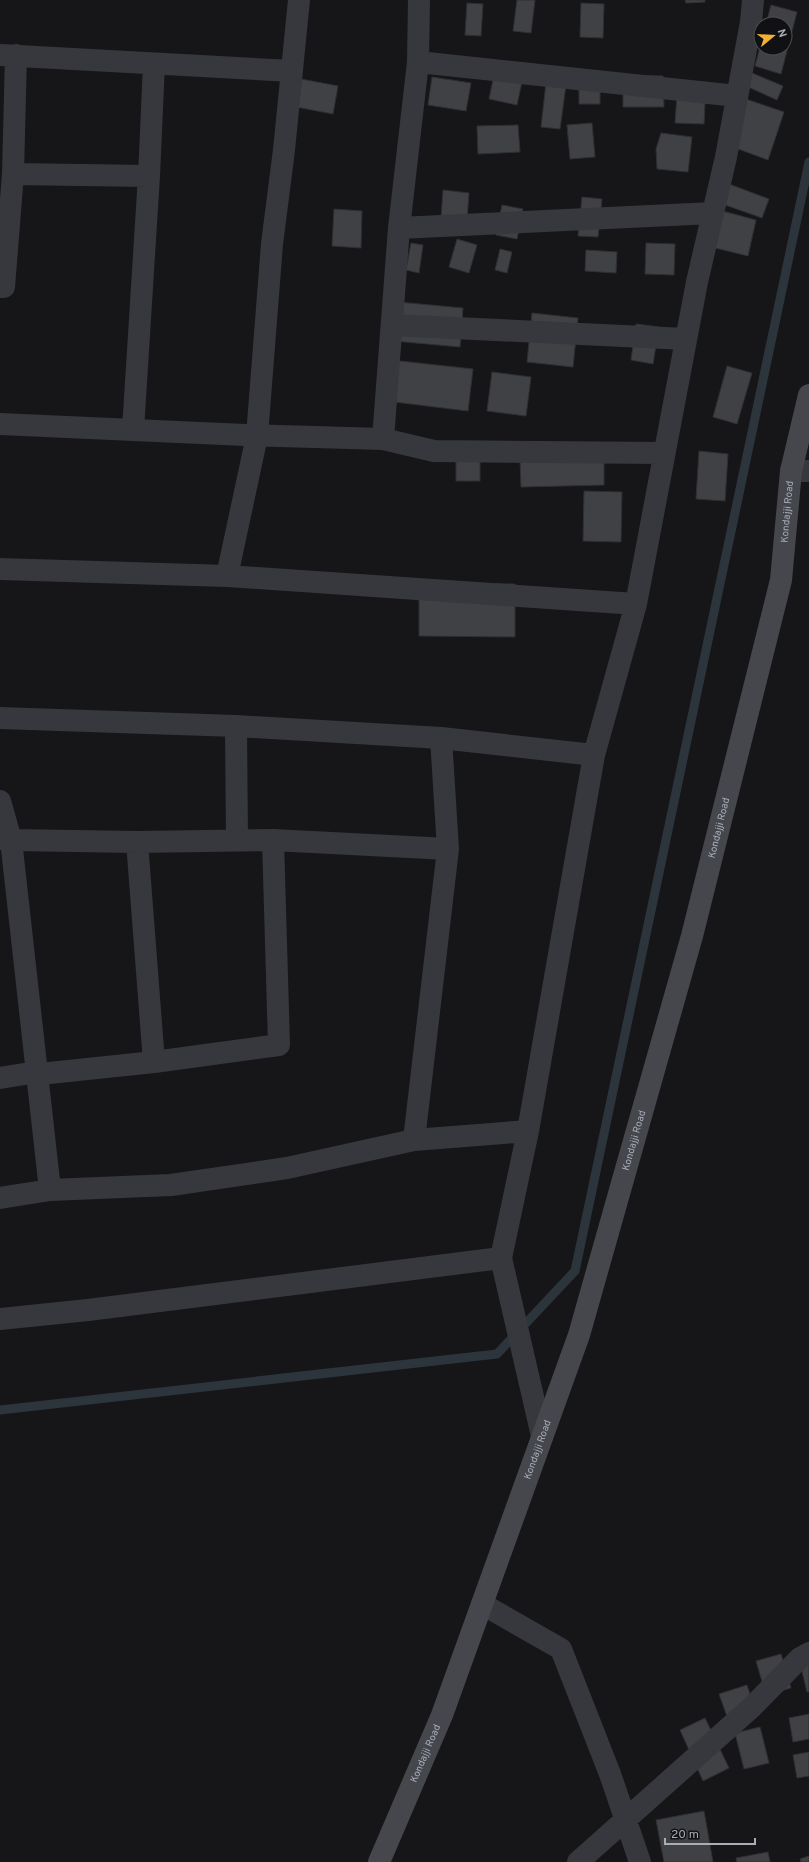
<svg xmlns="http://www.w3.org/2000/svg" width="809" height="1862" font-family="Overpass,sans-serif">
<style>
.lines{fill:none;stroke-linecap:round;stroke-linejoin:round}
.stream{stroke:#2c353c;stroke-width:9}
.building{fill:#404145;stroke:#303034}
.street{stroke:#37383d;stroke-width:22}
.secondary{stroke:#45474d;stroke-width:22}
.labels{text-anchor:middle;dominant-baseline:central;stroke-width:3;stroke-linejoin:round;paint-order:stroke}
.street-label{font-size:10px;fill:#a8adb8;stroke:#111113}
</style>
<rect width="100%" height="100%" fill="#161618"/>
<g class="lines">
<path class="stream" d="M0 1410 497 1354 575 1271 809 162"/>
</g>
<path class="building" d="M517 0H535L531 33 513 31Z
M685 0H705V2L686 3Z
M467 3 483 4 481 36 465 35Z
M581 3 604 4 603 38 580 37Z
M771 5 797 12 781 74 755 66 761 44V48H785V24H766Z
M495 70 523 77 517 105 489 99Z
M752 73 783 86 777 100 746 86Z
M623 75 663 76 664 107H623Z
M600 76V104H579V77Z
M432 77 471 83 466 111 428 105Z
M296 78 338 86 333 114 291 106Z
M678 81 706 82 704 124 675 123Z
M546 83 566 85 560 129 541 127Z
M746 99 784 112 768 160 730 146Z
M592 123 595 157 570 159 567 125Z
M518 125 520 152 478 154 477 126Z
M661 133 692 137 688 172 657 169 656 149Z
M721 181 769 199 762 218 714 201Z
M443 190 469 193 467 220 441 218Z
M582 197 602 199 598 237 578 236Z
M502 205 523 209 517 239 496 235Z
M334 209 362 211 361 248 332 246Z
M715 209 756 220 748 256 707 246Z
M457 239 477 245 469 273 449 267Z
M411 243 423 245 419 273 406 270Z
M646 243 675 244 674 275 645 274Z
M500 249 512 252 507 273 495 270Z
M586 250 617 252 616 273 585 271Z
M398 302 463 308 460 347 394 341Z
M532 313 578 318 573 367 527 362Z
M636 324 659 327 653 364 631 360Z
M391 360 473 369 468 411 386 401Z
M727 366 752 373 737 424 713 417Z
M492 372 531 377 526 416 487 411Z
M456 451H480V481H456Z
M699 451 728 454 725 501 696 499Z
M604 457V485L521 487 520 460Z
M584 491 622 492 621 542 583 541Z
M419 583 515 584V637L419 636Z
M781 1654 791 1688 766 1695 756 1661Z
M809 1656V1692H807L799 1659Z
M747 1685 756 1713 729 1722 719 1694Z
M809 1714V1739L793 1742 789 1718Z
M705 1718 729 1768 703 1781 680 1730Z
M760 1727 769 1763 744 1769 735 1733Z
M809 1752V1776L797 1778 793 1755Z
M704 1811 713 1862H664L656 1820Z
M768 1852 770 1862H737L736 1858Z
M809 1856V1862H801L800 1859Z"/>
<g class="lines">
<path class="street" d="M0 55 292 71
M418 62 737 96
M13 174 149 176 154 64
M399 228 713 213
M0 287H4L13 174 16 55
M392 325 686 339
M0 424 245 435 383 439 399 228 418 62 419 0
M133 430 149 176
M383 439 434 451 664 453
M791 471H809
M0 569 227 576 257 436 272 244 284 150 299 0
M227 576 636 604
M0 718 236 726 441 738 594 755
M236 726 237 840
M441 738 448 849
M0 801 11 840 137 842 154 1062 279 1045 273 840 137 842
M0 839 11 840 50 1190
M273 840 448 849 414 1140
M0 1078 37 1072 40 1074 154 1062
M0 1198 50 1190 171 1185 287 1168 414 1140 528 1131
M501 1258 542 1436
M0 1319 88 1310 501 1258 528 1131 594 755 636 604 697 282 726 157 751 22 753 0
M482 1604 561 1649 610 1774 640 1862
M578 1862 752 1707 800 1658 809 1653"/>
<path class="secondary" id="s1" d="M379 1862 442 1715 579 1335 692 936 781 580 791 471 809 395"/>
</g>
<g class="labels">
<g class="street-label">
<text stroke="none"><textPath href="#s1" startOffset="1414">Kondajji Road</textPath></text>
<text stroke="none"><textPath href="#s1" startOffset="1090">Kondajji Road</textPath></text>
<text stroke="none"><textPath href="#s1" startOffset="766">Kondajji Road</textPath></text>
<text stroke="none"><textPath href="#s1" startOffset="442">Kondajji Road</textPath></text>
<text stroke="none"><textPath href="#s1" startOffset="118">Kondajji Road</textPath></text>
</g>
</g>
<g transform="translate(773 36) rotate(72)"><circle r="19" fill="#111113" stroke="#4d4f55"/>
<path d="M0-3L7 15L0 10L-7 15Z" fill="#f2b134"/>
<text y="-6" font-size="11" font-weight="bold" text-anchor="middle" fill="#a8adb8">N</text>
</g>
<path d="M665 1838v6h90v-6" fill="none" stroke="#a8adb8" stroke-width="2"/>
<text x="671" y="1838" font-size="12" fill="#a8adb8" stroke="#111113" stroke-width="3" paint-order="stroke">20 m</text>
</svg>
